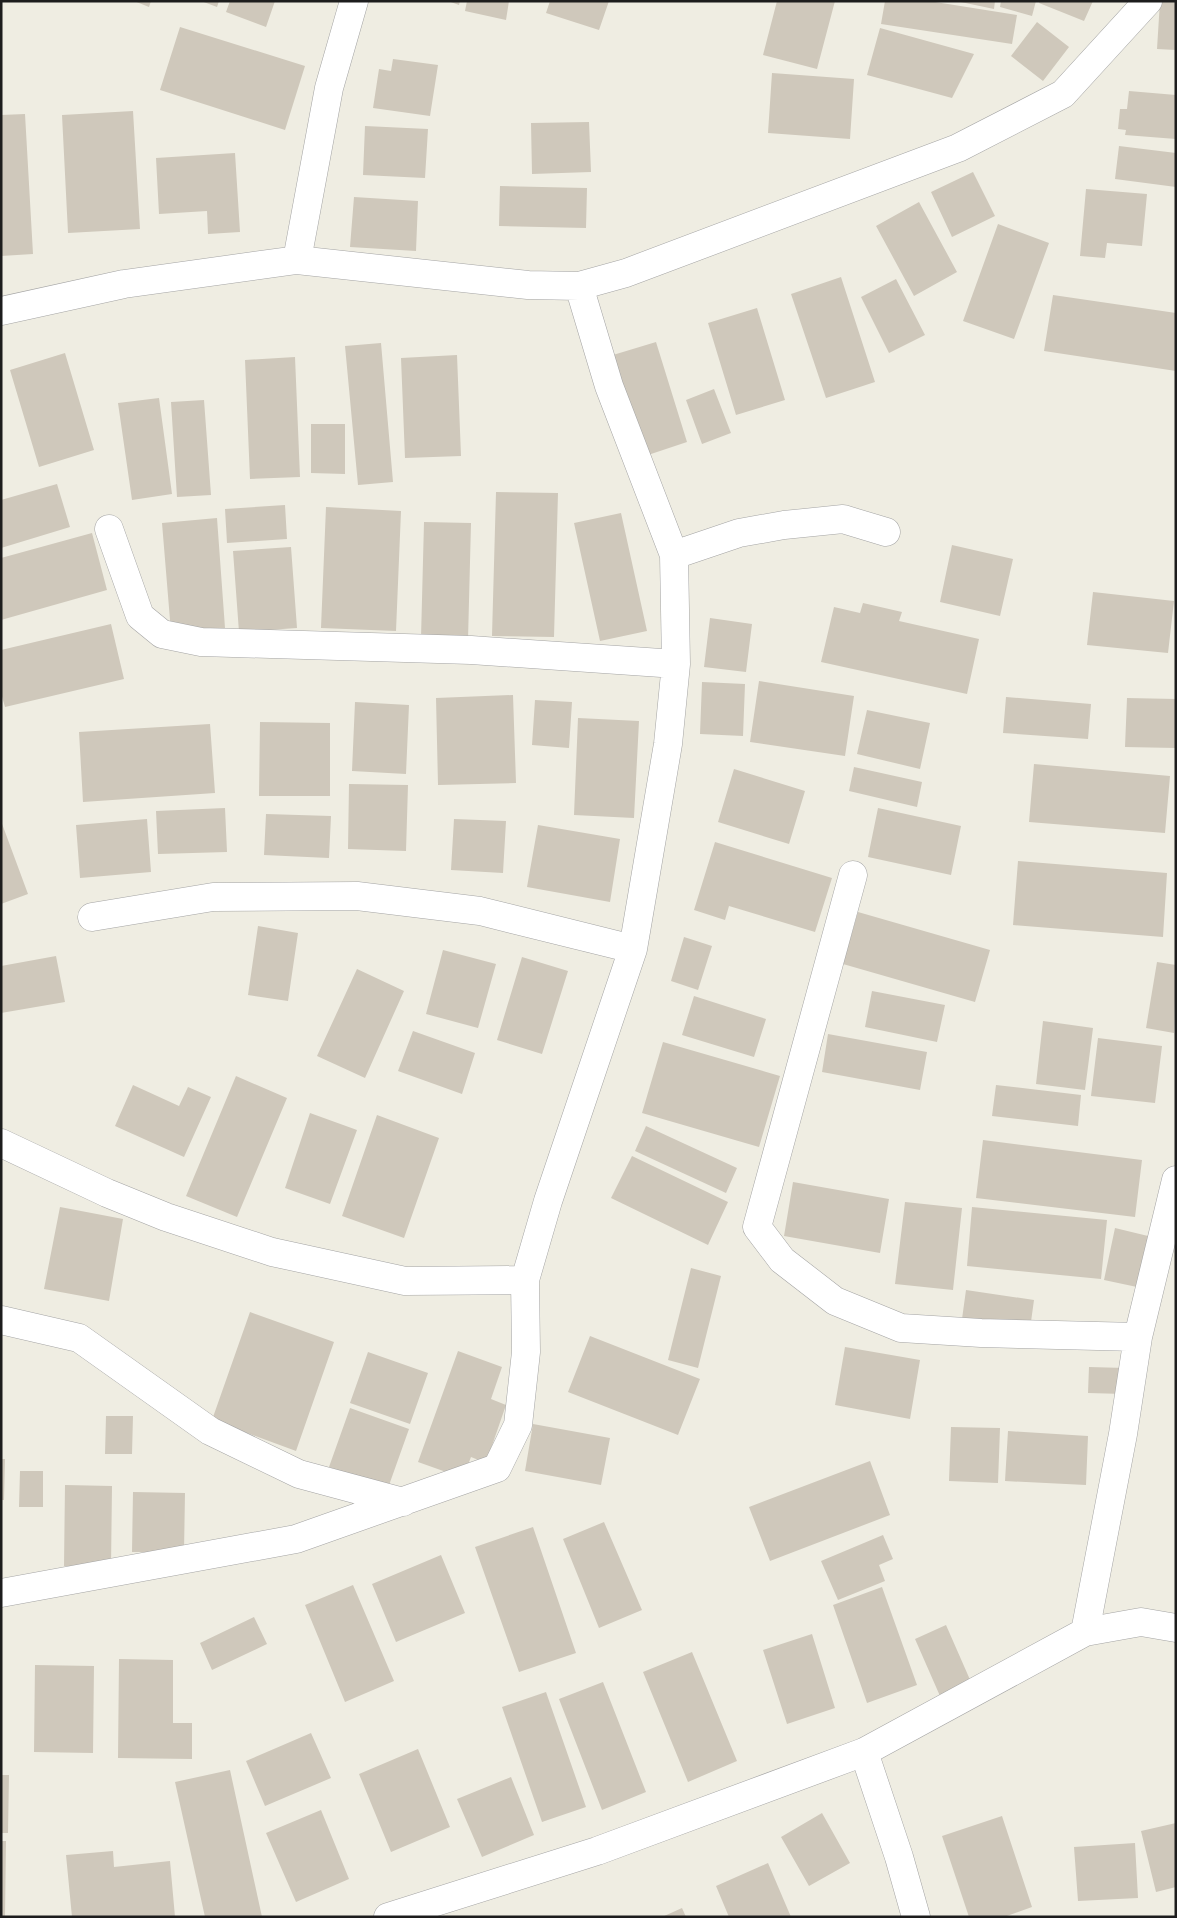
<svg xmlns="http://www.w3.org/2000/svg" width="1177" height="1918" font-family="'Sofia Sans Condensed',sans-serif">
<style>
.building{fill:#cfc8bb}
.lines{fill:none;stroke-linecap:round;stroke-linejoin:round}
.minor-casing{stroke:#a4a4a4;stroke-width:29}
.minor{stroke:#fff;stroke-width:28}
</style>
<rect width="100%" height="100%" fill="#efede2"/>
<path class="building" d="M134 1H151L149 7Z
M201 1H219L217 7Z
M230 1H275L266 27 226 12Z
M448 1H460L459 5Z
M467 1H509L506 20 465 11Z
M550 1H609L599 30 546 13Z
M777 1H835L817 69 763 55Z
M885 1H929L1017 15 1012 44 881 24Z
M956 1H995L994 9Z
M1001 1H1036L1032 16 1000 7Z
M1040 1H1093L1084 21 1039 3Z
M1160 1H1176V50L1157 49Z
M1037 22 1069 47 1043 81 1011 56Z
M180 27 305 66 285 130 160 90Z
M880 28 974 54 952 98 867 75Z
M393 59 438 65 430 116 373 108 379 69 391 71Z
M772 73 854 79 850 139 768 133Z
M1129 91 1176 95V139L1125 135 1126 130 1118 129 1120 109H1127Z
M133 111 140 229 68 233 62 115Z
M25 114 33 254 1 256V115Z
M589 122 591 172 532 174 531 123Z
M365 126 428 129 425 178 363 175Z
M1119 146 1176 153V187L1115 179Z
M235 153 240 232 208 234 207 211 159 214 156 158Z
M973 172 995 216 952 237 931 192Z
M500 186 587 188 586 228 499 226Z
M1086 189 1147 194 1142 246 1107 243 1105 258 1080 256Z
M354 197 418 201 416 251 350 247Z
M919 202 957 272 914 296 876 226Z
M998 224 1049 243 1014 339 963 321Z
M841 277 875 382 826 398 791 294Z
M896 279 925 335 889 353 861 297Z
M1053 295 1176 313V371L1044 351Z
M757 308 785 400 736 415 708 323Z
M656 342 687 442 645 456 613 355Z
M381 343 393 482 358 485 345 346Z
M65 353 94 450 39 467 10 370Z
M457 355 461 456 405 458 401 358Z
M295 357 300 477 250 479 245 360Z
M714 389 731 433 702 444 686 400Z
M159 398 172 494 132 500 118 403Z
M204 400 211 495 177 497 171 402Z
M311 424H345V474L311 473Z
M57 484 70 527 1 548V500Z
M496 492 558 493 554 637 492 636Z
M285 505 287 539 227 543 225 509Z
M326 507 401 511 396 631 321 628Z
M621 513 647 631 600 641 574 523Z
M217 518 225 628 171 632 162 523Z
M424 522 471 523 468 640 421 638Z
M92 533 107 590 1 620V558Z
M952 545 1013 559 1000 616 940 602Z
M291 547 297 628 239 632 233 551Z
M1093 592 1174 601 1168 653 1087 645Z
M863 603 902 612 899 621 979 639 967 694 821 662 834 607 860 613Z
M710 618 752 624 746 672 704 667Z
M111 624 124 679 5 707 1 693V650Z
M759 681 854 696 845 756 750 742Z
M702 682 745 684 743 736 700 734Z
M513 695 516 783 438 785 436 698Z
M1006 697 1091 704 1088 739 1003 733Z
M1127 698 1176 699V748L1125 747Z
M535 700 572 702 569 748 532 745Z
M355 702 409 705 406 774 352 771Z
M867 710 930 723 920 769 857 754Z
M578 718 639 721 634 818 574 815Z
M260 722 330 723V796H259Z
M210 724 215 793 83 802 79 732Z
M1034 764 1170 776 1165 833 1029 822Z
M854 767 922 782 917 807 849 791Z
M734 769 805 791 789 844 718 822Z
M349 784 408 785 406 851 348 849Z
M225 808 227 852 158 854 156 811Z
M878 808 961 826 951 875 868 857Z
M266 814 331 816 329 858 264 855Z
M147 819 151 872 80 878 76 825Z
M454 819 506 821 503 873 451 870Z
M1 821 28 894 1 904Z
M538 825 620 839 610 902 527 887Z
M715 842 832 878 815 932 729 906 725 920 694 910Z
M1018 861 1167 873 1163 937 1013 925Z
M858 912 990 950 975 1002 843 964Z
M258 926 298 933 288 1001 248 995Z
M684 937 712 946 698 990 671 981Z
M443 950 496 964 478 1028 426 1014Z
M56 956 65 1002 1 1013V966Z
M522 957 568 971 542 1054 497 1040Z
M1157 962 1176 965 1174 1033 1146 1028Z
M357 969 404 991 365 1078 317 1056Z
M872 991 945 1005 937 1042 865 1027Z
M694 996 766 1019 754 1057 682 1035Z
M1043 1021 1093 1028 1085 1090 1036 1084Z
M413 1031 475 1053 462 1094 398 1071Z
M828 1034 927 1052 920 1090 822 1072Z
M1098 1038 1162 1046 1155 1103 1091 1096Z
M663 1042 780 1076 759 1147 642 1113Z
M236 1076 287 1098 237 1217 186 1196Z
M133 1085 179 1106 188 1087 211 1097 184 1157 115 1126Z
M996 1085 1081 1095 1078 1126 992 1116Z
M310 1113 357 1130 330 1204 285 1188Z
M377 1115 439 1138 404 1238 342 1216Z
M646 1126 737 1168 726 1193 635 1151Z
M983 1140 1142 1160 1135 1217 976 1198Z
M632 1156 728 1202 708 1245 611 1198Z
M793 1182 889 1199 880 1253 784 1236Z
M905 1202 962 1208 953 1290 895 1284Z
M60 1207 123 1219 109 1301 44 1289Z
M972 1207 1107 1220 1101 1279 967 1266Z
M1115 1228 1148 1236 1137 1287 1104 1280Z
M691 1268 721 1276 698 1368 668 1360Z
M966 1290 1034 1300 1030 1329 962 1319Z
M250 1312 334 1342 296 1451 212 1420Z
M590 1336 700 1379 678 1435 568 1392Z
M845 1347 920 1360 910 1419 835 1405Z
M458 1351 502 1367 491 1399 506 1405 486 1463 471 1457 463 1478 418 1462Z
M368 1352 428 1373 410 1424 350 1403Z
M1089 1367 1125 1368 1124 1394 1088 1393Z
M350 1408 409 1429 388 1488 329 1467Z
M106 1416H133L132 1454H105Z
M533 1424 610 1438 601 1485 525 1471Z
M951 1427 1000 1428 998 1483 949 1481Z
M1008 1431 1088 1436 1086 1485 1005 1481Z
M1 1459H5L4 1500H1Z
M870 1461 890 1515 770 1561 749 1507Z
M20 1471H43V1507H19Z
M65 1485 112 1486 111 1567 64 1566Z
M133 1492 185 1493 184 1552H132Z
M604 1522 642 1610 599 1628 563 1539Z
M533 1527 576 1653 519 1672 475 1547Z
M883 1535 893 1559 879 1565 885 1581 838 1600 821 1561Z
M441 1555 465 1613 396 1642 372 1584Z
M353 1585 394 1681 345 1702 305 1605Z
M882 1587 917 1685 867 1703 833 1605Z
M254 1617 267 1644 212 1670 200 1643Z
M946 1625 971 1682 940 1696 915 1639Z
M812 1634 835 1708 787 1724 763 1650Z
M692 1652 737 1761 688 1782 643 1672Z
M119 1659 173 1660V1723H192V1759L118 1758Z
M35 1665 94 1666 93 1753 34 1752Z
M603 1682 646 1792 602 1810 559 1699Z
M546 1692 586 1807 542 1822 502 1707Z
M311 1733 331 1778 265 1806 246 1761Z
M418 1749 450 1827 391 1852 359 1774Z
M230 1770 262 1917H205L175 1782Z
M1 1775H9L8 1833H1Z
M511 1777 534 1835 482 1857 457 1799Z
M321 1810 349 1879 296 1902 266 1833Z
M822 1813 850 1863 809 1886 781 1837Z
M1002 1816 1032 1907 1004 1917H969L942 1836Z
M1176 1823V1887L1156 1892 1141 1831Z
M1 1841H6L5 1917H1Z
M1135 1843 1138 1898 1078 1901 1074 1847Z
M113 1851 114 1867 170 1861 175 1917H72L66 1855Z
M768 1863 791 1917H729L716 1886Z
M682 1908 686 1917H662Z"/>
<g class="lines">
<defs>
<path id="minor" d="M297 260 329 88 354 1
M1 311 124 284 297 260 528 285 579 286 626 273 958 148 1063 94 1148 1
M109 529 140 616 162 634 201 642 471 650 676 664
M674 555 739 533 784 525 843 519 886 532
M853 875 757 1227 782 1260 835 1301 901 1328 981 1333 1138 1337
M92 917 213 897 357 896 480 911 633 949
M1 1143 107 1193 166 1217 272 1252 405 1281 525 1280
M1 1320 79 1338 210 1431 299 1474 403 1502
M1 1593 296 1539 497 1468 518 1425 526 1352 525 1280 548 1201 633 949 668 744 676 664 674 555 609 386 579 286
M1085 1632 1123 1434 1138 1337 1176 1180
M864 1752 899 1857 916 1917
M388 1917 597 1851 864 1752 1085 1632 1141 1622 1176 1628"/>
</defs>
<use href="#minor" class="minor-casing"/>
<use href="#minor" class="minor"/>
</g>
<rect width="1177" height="1918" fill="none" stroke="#1d1d1d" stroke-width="5"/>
</svg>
